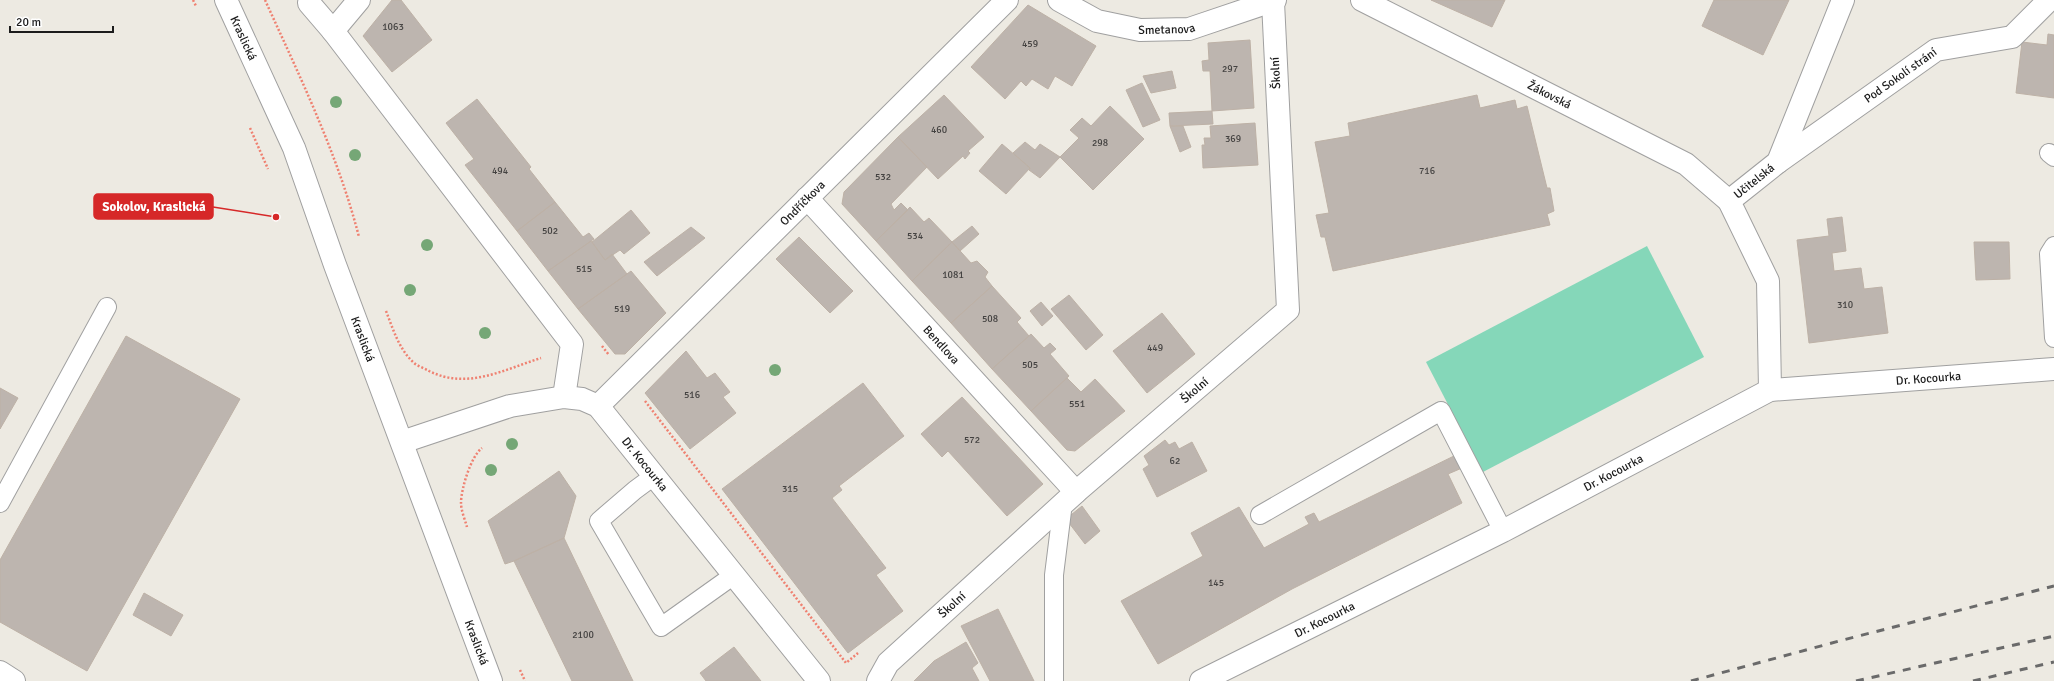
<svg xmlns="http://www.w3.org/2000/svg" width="2054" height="681" font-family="Signika,sans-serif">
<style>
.pitch{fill:#85d7b9}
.building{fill:#bdb5af;stroke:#bdb1a6}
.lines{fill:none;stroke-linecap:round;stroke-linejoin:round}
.service-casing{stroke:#a0a0a0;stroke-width:20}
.minor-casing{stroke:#a0a0a0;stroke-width:24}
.tertiary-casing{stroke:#a0a0a0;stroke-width:24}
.path{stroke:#ef8171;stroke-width:2.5;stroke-dasharray:2 2;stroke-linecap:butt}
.service{stroke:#fff;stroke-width:18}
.minor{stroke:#fff;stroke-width:22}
.tertiary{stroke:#fff;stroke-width:22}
.rail{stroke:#6a6a6a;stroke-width:3;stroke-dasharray:8 8;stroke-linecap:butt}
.tree{fill:#75a776}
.labels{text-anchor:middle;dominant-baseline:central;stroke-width:4;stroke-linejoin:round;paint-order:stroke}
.number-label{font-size:10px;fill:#444241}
.street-label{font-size:12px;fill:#1c1c1c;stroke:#fff}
.leader{fill:none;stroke:#d62828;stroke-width:1.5}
.callout-dot{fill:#d62828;stroke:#fff;stroke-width:1.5}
.callout{fill:#d62828;stroke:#d62828;stroke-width:1.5}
.callout-label{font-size:13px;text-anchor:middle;font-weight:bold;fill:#fff}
</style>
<rect width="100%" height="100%" fill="#edeae2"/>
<path class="pitch" d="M1647 246 1704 357 1483 472 1426 362Z"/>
<path class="building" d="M392 0H401L432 40 392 72 363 36Z
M1431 0H1505L1492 27Z
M1714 0H1789L1763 55 1702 26Z
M1028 5 1096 46 1072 86 1055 76 1048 89 1032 79 1026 86 1021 81 1005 99 971 67Z
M2048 34 2054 35V98L2016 93 2022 42 2047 45Z
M1250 40 1254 108 1212 111 1210 71H1203L1202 61 1209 60 1208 43Z
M1172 71 1176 88 1151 93 1143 76Z
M1142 83 1160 120 1143 127 1126 90Z
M944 95 984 137 968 151 970 153 965 159 963 156 938 179 898 137Z
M1477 95 1480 108 1515 100 1517 109 1527 106 1547 188H1550L1554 211 1547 214 1550 225 1333 271 1325 237H1321L1316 215 1329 213 1315 142 1350 136 1348 123Z
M477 99 531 167 529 169 555 202 517 231 465 165 474 159 446 123Z
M1110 106 1144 139 1093 190 1060 157 1079 138 1070 130 1082 118 1091 126Z
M1212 111 1213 124 1170 126 1169 113Z
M1255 123 1258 165 1203 168 1202 145H1205L1204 138H1211L1210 126Z
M1170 126H1183L1191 147 1180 152Z
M898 137 927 167 891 204 894 210 901 203 908 210 876 241 842 204 844 192Z
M1025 142 1035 150 1040 144 1060 157 1040 178 1029 170 1030 168 1013 153Z
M1002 144 1030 168 1006 194 979 171Z
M555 202 583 237 589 233 594 239 548 271 517 231Z
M910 207 924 222 929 218 952 242 912 281 876 241Z
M631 210 650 233 624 254 620 250 605 260 592 242Z
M1842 217 1846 251 1832 253 1834 271 1861 268 1864 289 1882 287 1888 333 1809 343 1797 240 1829 236 1827 219Z
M972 226 979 234 960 251 952 242Z
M691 227 705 238 657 276 644 262Z
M799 237 853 291 830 313 776 259Z
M591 241 605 260 612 254 627 274 578 309 548 271Z
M952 242 971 263 977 261 988 272 985 277 992 286 951 323 912 281Z
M1974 242H2009L2010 279 1976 280Z
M631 271 666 313 625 354H615L578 309Z
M992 286 1021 318 1017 322 1029 336 992 369 951 323Z
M1069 295 1103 335 1086 350 1051 309Z
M1041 302 1053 316 1042 326 1030 311Z
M1162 313 1195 354 1147 393 1113 351Z
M1031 334 1044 348 1050 343 1056 349 1050 354 1069 376 1031 411 992 369Z
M126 336 240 399 87 671 0 622V560Z
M686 351 707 378 715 373 730 392 723 397 736 413 690 449 645 393Z
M1067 378 1081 392 1095 379 1125 411 1075 451 1067 450 1031 411Z
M863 383 904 436 839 486 842 490 832 498 886 568 876 575 903 611 848 653 722 489Z
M0 388 18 398 0 429Z
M962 397 1043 484 1007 516 948 451 942 457 921 434Z
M1165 440 1169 445 1175 442 1179 449 1192 442 1207 471 1157 497 1143 469 1149 465 1144 456Z
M1456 455 1462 468 1448 474 1462 503 1292 589 1158 664 1121 601 1203 556 1191 533 1239 507 1264 548 1309 524 1305 517 1314 513 1319 522Z
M559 471 576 496 564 538 514 561 505 564 488 521Z
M1082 506 1100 531 1085 544 1066 519Z
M564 538 633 681H572L514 561Z
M144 593 183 615 171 636 133 615Z
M998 609 1034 681H990L961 626Z
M966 642 978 663 972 668 979 681H914L934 661Z
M734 647 761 681H706L700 673Z"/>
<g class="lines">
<defs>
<path id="service" d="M2049 153 2054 157
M2054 246 2049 254 2054 338
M654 476 635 490 599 521 661 627 734 575
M0 503 107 307
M1260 515 1441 411 1503 531
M1054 681V575L1063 503"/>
<g id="minor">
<path id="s1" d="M1059 0 1097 21 1140 30 1189 29 1275 0"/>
<path id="s2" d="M1362 0 1686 164 1729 201"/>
<path d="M309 3 333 31 572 344 564 397"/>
<path d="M333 31 359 0"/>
<path id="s3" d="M1778 162 1936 50 2012 37 2049 0"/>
<path id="s4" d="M807 198 1076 492"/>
<path id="s5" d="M1770 390 1768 281 1729 201 1778 162 1843 0"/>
<path id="s6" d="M598 406 1007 0"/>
<path id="s7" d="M402 442 510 406 564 397 582 399 598 406 819 681"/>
<path d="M0 672 14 681"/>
<path id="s8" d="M878 681 888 663 1076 492 1288 310 1273 2"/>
<path id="s9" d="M1201 681 1503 531 1770 390 2054 369"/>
</g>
<g id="tertiary">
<path id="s10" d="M226 0 294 148 335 265 491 681"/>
</g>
</defs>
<use href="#service" class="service-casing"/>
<use href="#minor" class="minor-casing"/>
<use href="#tertiary" class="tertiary-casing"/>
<path class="path" d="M193 0 196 6
M265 0C300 77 338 155 359 237
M250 128 268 169
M386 311C393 329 399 349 413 362 417 366 424 368 429 371 467 390 503 370 541 358
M602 346 609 355
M645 401 846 663 858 653
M467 527C465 520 461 510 461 503 461 489 471 456 482 448
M520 670 525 681"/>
<use href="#service" class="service"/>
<use href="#minor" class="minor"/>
<use href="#tertiary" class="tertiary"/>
<path class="rail" d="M1691 681 1843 640 2054 586
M1856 681 2054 636
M1973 681 2054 662"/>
</g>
<g class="tree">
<circle cx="336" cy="102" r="6"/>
<circle cx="355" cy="155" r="6"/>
<circle cx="427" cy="245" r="6"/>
<circle cx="410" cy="290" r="6"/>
<circle cx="485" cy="333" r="6"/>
<circle cx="775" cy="370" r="6"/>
<circle cx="512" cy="444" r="6"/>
<circle cx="491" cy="470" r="6"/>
</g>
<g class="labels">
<g class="number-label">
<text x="393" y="27">1063</text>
<text x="1030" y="44">459</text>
<text x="1230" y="69">297</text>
<text x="939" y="130">460</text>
<text x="1233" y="139">369</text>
<text x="1100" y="143">298</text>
<text x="500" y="171">494</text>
<text x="1427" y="171">716</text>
<text x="883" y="177">532</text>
<text x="550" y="231">502</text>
<text x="915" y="236">534</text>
<text x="584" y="269">515</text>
<text x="953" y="275">1081</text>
<text x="1845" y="305">310</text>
<text x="622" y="309">519</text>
<text x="990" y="319">508</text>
<text x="1155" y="348">449</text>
<text x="1030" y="365">505</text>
<text x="692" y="395">516</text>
<text x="1077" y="404">551</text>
<text x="972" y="440">572</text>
<text x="1175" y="461">62</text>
<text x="790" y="489">315</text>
<text x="1216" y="583">145</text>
<text x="583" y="635">2100</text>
</g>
<g class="street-label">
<text stroke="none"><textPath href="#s1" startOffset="114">Smetanova</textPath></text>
<text stroke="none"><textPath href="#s10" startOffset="42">Kraslická</textPath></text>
<text transform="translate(1276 73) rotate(-93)">Školní</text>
<text stroke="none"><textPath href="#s3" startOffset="150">Pod Sokolí strání</textPath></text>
<text stroke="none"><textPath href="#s2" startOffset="210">Žákovská</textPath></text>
<text stroke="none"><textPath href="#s5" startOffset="230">Učitelská</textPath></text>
<text stroke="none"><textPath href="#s6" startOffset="288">Ondříčkova</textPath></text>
<text stroke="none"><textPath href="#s10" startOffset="366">Kraslická</textPath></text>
<text stroke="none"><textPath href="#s4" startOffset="199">Bendlova</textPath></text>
<text stroke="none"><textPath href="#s9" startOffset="798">Dr. Kocourka</textPath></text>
<text stroke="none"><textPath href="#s8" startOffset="431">Školní</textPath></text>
<text stroke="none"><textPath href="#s7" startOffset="279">Dr. Kocourka</textPath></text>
<text stroke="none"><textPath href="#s9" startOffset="462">Dr. Kocourka</textPath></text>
<text stroke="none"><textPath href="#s8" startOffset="107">Školní</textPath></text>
<text stroke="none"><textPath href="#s9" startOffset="138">Dr. Kocourka</textPath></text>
<text stroke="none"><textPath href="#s10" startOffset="690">Kraslická</textPath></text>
</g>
</g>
<path class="leader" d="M276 217L213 207"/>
<circle class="callout-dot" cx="276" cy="217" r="4"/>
<rect class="callout" x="94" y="194" width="119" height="25" rx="4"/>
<g class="callout-label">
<text x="154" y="211">Sokolov, Kraslická</text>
</g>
<path d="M10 26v6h103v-6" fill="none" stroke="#1c1c1c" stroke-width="2"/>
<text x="16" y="26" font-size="12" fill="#1c1c1c" stroke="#ffffff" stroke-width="3" paint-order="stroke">20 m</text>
</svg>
